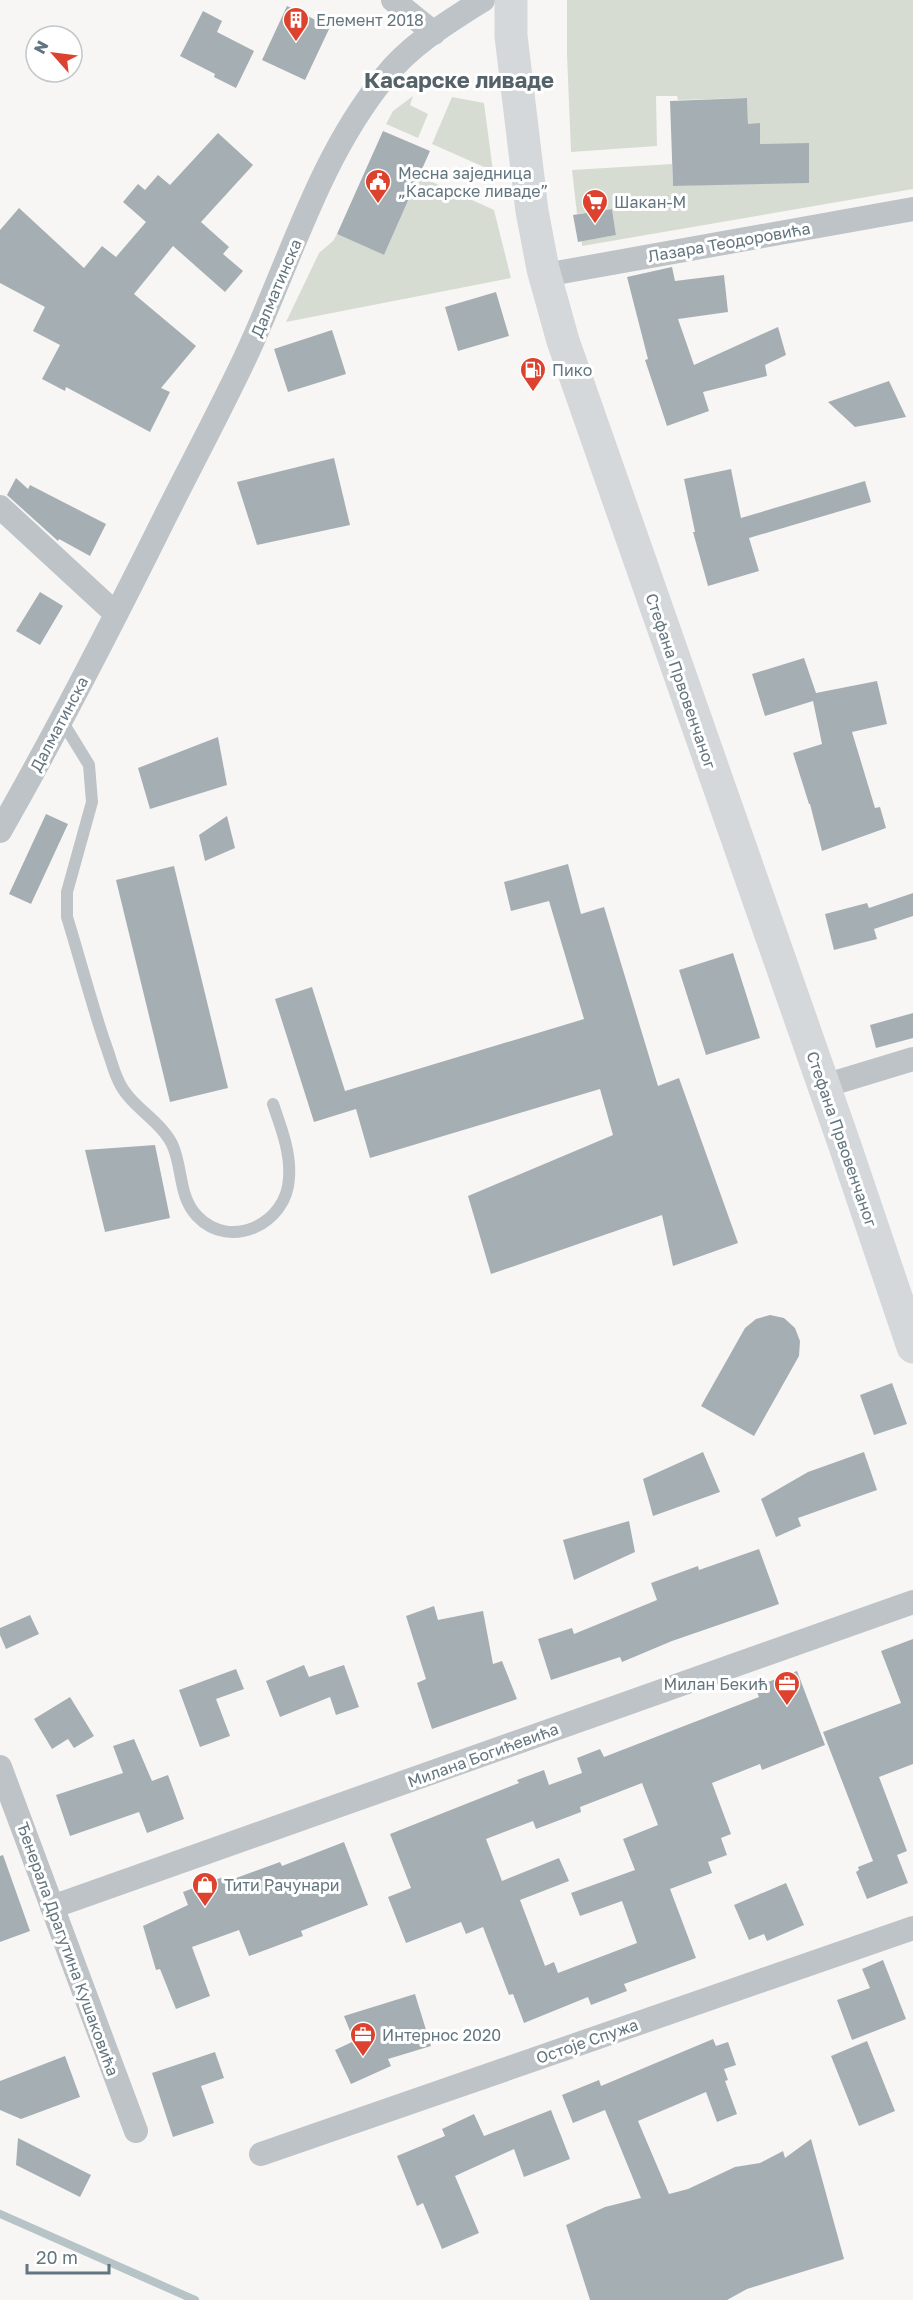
<svg xmlns="http://www.w3.org/2000/svg" width="913" height="2300" font-family="'Golos Text',sans-serif">
<style>
.green{fill:#d7dcd3}
.lines{fill:none;stroke-linecap:round;stroke-linejoin:round}
.stream{stroke:#b7c4c7;stroke-width:8}
.building{fill:#a5afb3;fill-rule:evenodd}
.lane{stroke:#bdc3c6;stroke-width:12}
.street{stroke:#bdc3c6;stroke-width:24}
.secondary{stroke:#d4d8db;stroke-width:33}
.labels{text-anchor:middle;dominant-baseline:central;stroke-width:6;stroke-linejoin:round;paint-order:stroke}
.poi-label{font-size:16px;fill:#63757e;stroke:#fff;text-anchor:start}
.street-label{font-size:16px;fill:#63757e;stroke:#fff}
.district-label{font-size:22px;font-weight:bold;fill:#546269;stroke:#fff}
</style>
<rect width="100%" height="100%" fill="#f7f6f4"/>
<path class="green" d="M567 0H913V189L582 246V241L616 235 612 209 577 214 572 170 672 164 673 186 749 183 760 152V124H748L747 98 678 100 677 96H656L657 146 571 152 567 55Z
M413 96 410 105 428 114 418 138 386 124 393 111Z
M452 97 484 103 493 171 432 144Z
M419 176 494 210 511 278 286 322 319 253 333 241 337 234 384 255Z"/>
<g class="lines">
<path class="stream" d="M0 2214 195 2300"/>
</g>
<path class="building" d="M287 6 330 27 305 80 262 60Z
M203 11 222 21 217 32 254 51 236 88 214 77 215 74 180 56Z
M747 98 748 124 760 123V144L809 143V183L673 186 670 101Z
M383 131 430 151 384 255 337 234Z
M218 133 253 165 201 222 229 247 223 254 243 271 225 292 173 246 134 294 196 346 161 388 170 392 150 432 66 387 65 391 42 379 60 345 33 331 45 307 0 283V230L19 208 84 268 102 246 116 257 146 222 123 202 138 184 145 190 158 175 170 185Z
M612 209 616 235 578 242 573 215Z
M672 267 675 281 724 275 728 312 678 319 694 365 778 327 786 355 765 365 767 376 703 392 709 411 667 426 645 360 648 359 627 277Z
M496 292 509 336 458 351 445 307Z
M332 330 346 374 288 392 274 349Z
M889 381 906 417 855 427 828 402Z
M334 458 350 525 257 545 237 482Z
M731 469 741 518 865 481 871 502 749 538 759 571 708 586 693 532H695L684 479Z
M16 478 28 489 30 485 106 524 90 556 59 539 58 541 7 495Z
M40 592 63 606 40 645 16 631Z
M804 658 816 693 877 681 887 724 852 732 875 808 880 807 886 828 822 851 810 804H809L793 753 822 744 813 701 765 716 752 674Z
M218 737 227 785 150 809 138 768Z
M46 814 68 824 31 904 9 894Z
M227 816 235 848 205 861 199 835Z
M568 864 581 914 604 907 658 1086 679 1078 738 1243 673 1266 662 1215 491 1274 468 1196 613 1135 600 1089 370 1158 356 1109 314 1122 275 999 312 987 345 1091 584 1019 549 901 511 911 504 882Z
M174 866 228 1088 170 1102 116 880Z
M913 893V916L874 929 877 939 834 950 825 914 867 903 869 908Z
M733 953 760 1038 706 1055 679 970Z
M913 1013V1038L876 1048 870 1025Z
M155 1145 170 1218 105 1232 85 1150Z
M770 1315 784 1318 795 1328 800 1341 799 1356 754 1436 701 1406 745 1328 756 1319Z
M892 1383 907 1424 874 1435 860 1395Z
M703 1452 720 1492 653 1516 643 1479Z
M864 1452 877 1490 798 1518 801 1526 776 1537 761 1499 808 1472Z
M629 1521 635 1552 574 1580 563 1540Z
M759 1549 779 1604 672 1641 622 1662 620 1657 551 1680 538 1639 572 1628 574 1634 657 1600 651 1583 698 1566 699 1570Z
M434 1606 438 1620 483 1611 493 1664 502 1661 517 1699 432 1729 417 1683 426 1679 406 1616Z
M30 1615 39 1634 6 1649 0 1635V1628Z
M913 1639V1764L879 1777 907 1851 897 1855 908 1883 867 1899 856 1872 859 1870 858 1867 873 1861 823 1732 901 1703 881 1651Z
M304 1665 309 1677 344 1665 359 1707 336 1715 330 1697 280 1717 266 1681Z
M236 1669 244 1689 216 1699 230 1736 200 1747 179 1690Z
M797 1671 825 1745 762 1770 760 1764 712 1783 731 1834 721 1838 727 1855 708 1862 712 1873 670 1889 696 1958 624 1984 627 1991 591 2005 588 1997 524 2023 513 1994 509 1995 483 1927 466 1934 461 1922 406 1943 388 1897 411 1888 390 1834 519 1783 517 1780 544 1770 549 1785 582 1773 577 1758 600 1749 604 1757 759 1697 755 1687ZM642 1783 658 1825 623 1839 635 1870 571 1893 580 1916 622 1901 637 1943 558 1973 554 1962 545 1966 520 1900 569 1881 559 1858 502 1881 486 1839 533 1821 536 1829 581 1812 580 1807Z
M70 1697 94 1736 74 1748 68 1739 52 1749 34 1719Z
M134 1739 152 1781 168 1775 184 1819 147 1833 139 1812 70 1836 56 1795 123 1773 113 1746Z
M344 1842 368 1905 301 1931 303 1936 249 1956 239 1930 192 1947 210 1996 176 2009 160 1969 156 1970 143 1926 188 1905 183 1892 223 1877 225 1882 280 1862 282 1866Z
M3 1855 30 1931 0 1942V1856Z
M786 1883 804 1925 767 1941 764 1934 749 1940 734 1905Z
M883 1960 906 2019 852 2040 837 2000 870 1988 862 1969Z
M415 1994 431 2046 388 2059 391 2066 351 2084 335 2050 354 2041 344 2016Z
M713 2039 716 2046 728 2042 736 2065 724 2069 728 2080 725 2081 737 2114 717 2122 706 2092 638 2121 669 2194 688 2189 735 2167 760 2163 783 2151 785 2158 811 2139 844 2259 747 2289 727 2300H590L566 2225 605 2207 641 2198 605 2110 573 2123 562 2095 599 2080 601 2086Z
M867 2041 895 2111 859 2126 831 2056Z
M215 2052 224 2078 201 2086 214 2123 173 2137 152 2073Z
M65 2056 80 2097 21 2119 0 2110V2081Z
M551 2110 570 2159 524 2177 514 2149 455 2176 479 2233 442 2249 423 2203 417 2206 397 2156 445 2136 442 2129 474 2114 484 2136Z
M18 2138 91 2175 80 2197 16 2165Z"/>
<g class="lines">
<path class="lane" d="M62 721 89 765 92 802 67 892V917C80 959 91 1002 105 1043 110 1056 113 1070 119 1082 130 1106 160 1120 172 1144 183 1167 178 1196 197 1216 230 1251 287 1224 289 1178 291 1152 281 1128 273 1104"/>
<path class="street" d="M393 0 434 33
M545 275 913 209
M0 507 116 614
M0 831C59 728 113 622 166 515 192 463 220 411 245 358 289 265 318 159 384 78 410 45 448 22 483 0
M824 1086 913 1059
M0 1767 136 2131
M52 1907 913 1602
M261 2154 913 1928"/>
<path class="secondary" d="M511 0V36L532 211 543 269 563 341 845 1146 913 1347"/>
</g>
<defs>
<symbol id="building-pin" viewBox="-11 -11 22 30"><path d="M0 17L-7.5 6A9.5 9.5 0 1 1 7.5 6Z" fill="#dd422e" stroke="#fff"/><path d="M-4-6H4V6H1V3H-1V6H-4ZM-2.5-4.3h1.7v1.8h-1.7ZM.8-4.3h1.7v1.8H.8ZM-2.5-1h1.7V.8h-1.7ZM.8-1h1.7V.8H.8Z" fill="#fff"/></symbol>
<symbol id="civic-pin" viewBox="-11 -11 22 30"><path d="M0 17L-7.5 6A9.5 9.5 0 1 1 7.5 6Z" fill="#dd422e" stroke="#fff"/><path d="M-.6-6.5H3V-4.5H.6V-3L4-1V1h2V6H-6V1h2V-1L-.6-3ZM-1.2 2.5V6h2.4V2.5Z" fill="#fff"/></symbol>
<symbol id="supermarket-pin" viewBox="-11 -11 22 30"><path d="M0 17L-7.5 6A9.5 9.5 0 1 1 7.5 6Z" fill="#dd422e" stroke="#fff"/><path d="M-6-5.5h2.5l.6 2H6L4.5 2H-2.5L-4.4-4H-6ZM-1.5 3.2a1.3 1.3 0 1 0 .1 0ZM3 3.2a1.3 1.3 0 1 0 .1 0Z" fill="#fff"/></symbol>
<symbol id="fuel-pin" viewBox="-11 -11 22 30"><path d="M0 17L-7.5 6A9.5 9.5 0 1 1 7.5 6Z" fill="#dd422e" stroke="#fff"/><path d="M-5.5-6h7V0h2V4h1.3V-2.5L3-4.5l.8-.8L6-3V5H2.5V1h-1V6h-7ZM-4.2-4.7v3.2H.2V-4.7Z" fill="#fff"/></symbol>
<symbol id="office-pin" viewBox="-11 -11 22 30"><path d="M0 17L-7.5 6A9.5 9.5 0 1 1 7.5 6Z" fill="#dd422e" stroke="#fff"/><path d="M-6-3h4V-5.5h4V-3h4V5H-6ZM-1-4.5V-3h2v-1.5ZM-6 0V1H6V0Z" fill="#fff"/></symbol>
<symbol id="shop-pin" viewBox="-11 -11 22 30"><path d="M0 17L-7.5 6A9.5 9.5 0 1 1 7.5 6Z" fill="#dd422e" stroke="#fff"/><path d="M-5-2.5h2.3a2.7 3.5 0 0 1 5.4 0H5L5.5 6h-11ZM-1.5-2.5h3a1.5 2.3 0 0 0-3 0Z" fill="#fff"/></symbol>
</defs>
<g fill-rule="evenodd">
<use href="#building-pin" x="281" y="5" width="30" height="40"/>
<use href="#civic-pin" x="363" y="167" width="30" height="40"/>
<use href="#supermarket-pin" x="580" y="187" width="30" height="40"/>
<use href="#fuel-pin" x="518" y="355" width="30" height="40"/>
<use href="#office-pin" x="772" y="1669" width="30" height="40"/>
<use href="#shop-pin" x="190" y="1870" width="30" height="40"/>
<use href="#office-pin" x="348" y="2020" width="30" height="40"/>
</g>
<g class="labels">
<g class="poi-label">
<text x="316" y="20">Елемент 2018</text>
<text x="398" y="173">Месна заједница<tspan x="398" dy="18">„Касарске ливаде”</tspan></text>
<text x="614" y="202">Шакан-М</text>
<text x="552" y="370">Пико</text>
<text x="768" y="1684" text-anchor="end">Милан Бекић</text>
<text x="224" y="1885">Тити Рачунари</text>
<text x="382" y="2035">Интернос 2020</text>
</g>
<g class="street-label">
<text transform="translate(729 242) rotate(-10)">Лазара Теодоровића</text>
<text transform="translate(276 288) rotate(-67)">Далматинска</text>
<text transform="translate(681 681) rotate(71)">Стефана Првовенчаног</text>
<text transform="translate(59 724) rotate(-62)">Далматинска</text>
<text transform="translate(842 1139) rotate(71)">Стефана Првовенчаног</text>
<text transform="translate(483 1755) rotate(-20)">Милана Богићевића</text>
<text transform="translate(68 1949) rotate(70)">Ђенерала Драгутина Кушаковића</text>
<text transform="translate(587 2041) rotate(-19)">Остоје Спужа</text>
</g>
<g class="district-label">
<text x="459" y="79">Касарске ливаде</text>
</g>
</g>
<g transform="translate(54 54) rotate(298)"><circle r="28" fill="#ffffff" stroke="#c1c8cb" stroke-width="1.5"/>
<path d="M0-4.5L10 22L0 15L-10 22Z" fill="#dd422e"/>
<text y="-9" font-size="16" font-weight="bold" text-anchor="middle" fill="#63757e">N</text>
</g>
<path d="M27 2264v9h82v-9" fill="none" stroke="#63757e" stroke-width="3"/>
<text x="36" y="2264" font-size="18" fill="#63757e" stroke="#ffffff" stroke-width="4.5" paint-order="stroke">20 m</text>
</svg>
